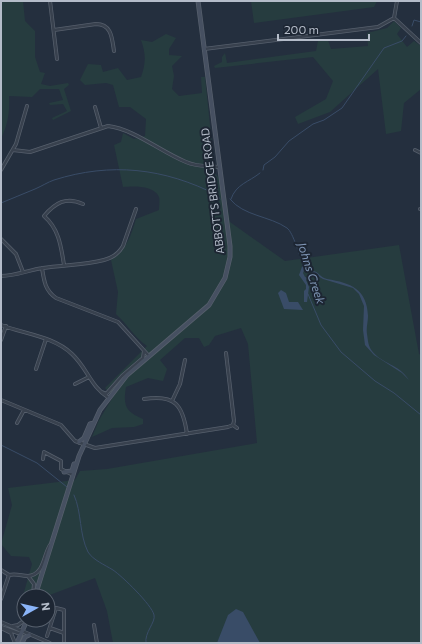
<svg xmlns="http://www.w3.org/2000/svg" width="422" height="644" font-family="Commissioner,sans-serif">
<style>
.green{fill:#263c3f}
.water{fill:#394c67}
.lines{fill:none;stroke-linecap:round;stroke-linejoin:round}
.stream{stroke:#394c67;stroke-width:1}
.street-casing{stroke:#565f6c;stroke-width:4}
.secondary-casing{stroke:#565f6c;stroke-width:5}
.street{stroke:#38414e;stroke-width:2.5}
.secondary{stroke:#465061;stroke-width:3.5}
.labels{text-anchor:middle;dominant-baseline:central;stroke-width:4;stroke-linejoin:round;paint-order:stroke}
.street-label{font-size:11px;fill:#b4bcc9;stroke:#1d2633}
.water-label{font-size:12px;font-style:italic;fill:#7c92b1;stroke:#1d2633}
</style>
<rect width="100%" height="100%" fill="#242f3e"/>
<path class="green" d="M1 1H23L25 21 35 31V57L40 72 45 73 41 84 50 86 68 83 69 85 64 89 71 111 53 120 52 118 67 111 63 104 50 105 49 103 63 100 59 89H40L32 97 9 96C10 112 8 124 1 139Z
M251 1H377L374 7 254 23Z
M394 21 401 28 397 34 407 47 414 41 421 46V89L404 103 401 131 386 134 378 69 330 112 298 124 295 117 326 99 333 81 313 57 215 68 214 66 222 62V57L225 53 227 63 316 51 318 41 328 40 331 49 368 46 367 33 387 28Z
M166 34 176 38 169 49V55L182 56 172 66 174 76 172 89 179 96 202 93 201 77H205L215 173 224 185 230 222 285 261 399 245 419 354 421 355V643H113L107 611 95 578 47 596 24 592 32 564 29 557 11 556 1 544 12 505 8 488 75 480 80 471 107 469 257 443 248 344 241 328 215 336 209 345 204 347 199 338H185L160 360 167 369 163 381 148 378 126 387C123 405 125 412 143 419V424L134 427 112 428 92 437 99 420 113 397 105 388 147 346C135 338 127 324 116 314L118 292 111 260C127 248 130 238 136 219L159 210C159 206 160 200 159 197 154 185 133 186 123 187L114 145 121 142 123 133 134 139 145 136 146 119 130 107H119L113 85 106 83 85 85 80 80 88 64 101 65 103 72 118 68 127 80 141 77C146 63 146 54 141 40L152 42Z"/>
<path class="water" d="M303 264H304L305 268 303 273 305 277 308 278 306 280 309 287 307 302H304V291L306 289V285L299 275Z
M312 271C319 271 320 278 327 279 351 283 367 289 368 316 368 322 366 328 367 334 368 340 368 346 372 351 382 364 399 364 409 380L402 373 374 355 365 345 363 330 364 306 359 294 353 288 323 279 311 272Z
M281 290 286 293 289 302H298L303 310 284 309 278 293Z
M236 609 243 612 260 643H217L228 615Z"/>
<g class="lines">
<path class="stream" d="M412 26 414 20 421 22
M263 170 264 165 275 157 289 141 313 124 324 120 342 108 384 48 402 41 406 36
M230 199C243 216 270 216 287 228 293 232 300 257 303 265
M231 199C236 184 249 182 260 173
M1 203C12 198 24 194 35 189 42 186 48 182 54 180 111 162 164 168 217 195L220 199
M308 294 321 325 341 352 375 381 394 393 421 415
M1 445 37 463 67 487
M74 495C82 513 79 534 88 552 93 560 105 565 113 570 122 576 152 605 154 615 156 622 144 633 146 643"/>
<defs>
<path id="street" d="M50 1 57 59
M394 18 421 43
M54 30 96 24C112 24 112 39 114 51
M204 49 378 27 394 18 397 1
M95 107 101 128
M13 150 30 152 108 126C134 129 161 152 186 162 197 167 208 166 219 167
M415 150 421 153
M1 170 16 144 27 106
M420 209H421
M1 239 16 254 23 272
M64 265C61 246 59 229 44 216 55 203 66 196 83 204
M42 268C44 281 45 290 56 298L118 322 149 356
M1 276C15 276 29 270 43 268 63 265 85 265 104 260 112 258 119 253 123 246L136 209
M1 325C24 334 53 336 72 354 88 369 90 386 109 398
M1 340 6 326
M36 369 46 339
M75 384 89 377
M102 392 106 394 122 376 143 358 144 351
M144 399C175 394 183 405 187 434
M1 400 61 425 75 441 95 448 228 427 233 425 234 421 226 353
M172 401 180 384 185 360
M17 423 24 410
M233 425 237 428
M43 459 44 452 61 461V469L73 475
M1 570 9 575
M28 576 34 584 33 596
M1 599 9 575C16 573 22 576 28 576 44 575 43 556 50 545
M1 622 50 643
M94 625 97 643
M13 626 18 625 25 620
M1 627 18 633 22 632
M1 628 11 633 15 643
M50 628 64 633
M47 636 56 608 64 610V643"/>
<path id="secondary" d="M79 442 84 438 90 424 94 423
M64 472 72 471 74 464
M35 596 79 456 100 410 127 375 209 305 225 278 230 257V246L198 1
M17 643 27 620
M22 643 25 637 29 635"/>
</defs>
<use href="#street" class="street-casing"/>
<use href="#secondary" class="secondary-casing"/>
<use href="#street" class="street"/>
<use href="#secondary" class="secondary"/>
</g>
<g class="labels">
<g class="street-label">
<text transform="translate(212 191) rotate(-97)">ABBOTTS BRIDGE ROAD</text>
</g>
<g class="water-label">
<text transform="translate(312 273) rotate(72)">Johns Creek</text>
</g>
</g>
<rect width="422" height="644" fill="none" stroke="#b4bcc9" stroke-width="4"/>
<g transform="translate(36 608) rotate(82)"><circle r="19" fill="#1d2633" stroke="#59626f"/>
<path d="M0-3L7 15L0 10L-7 15Z" fill="#8ab4f8"/>
<text y="-6" font-size="11" font-weight="bold" text-anchor="middle" fill="#b4bcc9">N</text>
</g>
<path d="M278 34v6h91v-6" fill="none" stroke="#b4bcc9" stroke-width="2"/>
<text x="284" y="34" font-size="12" fill="#b4bcc9" stroke="#1d2633" stroke-width="3" paint-order="stroke">200 m</text>
</svg>
